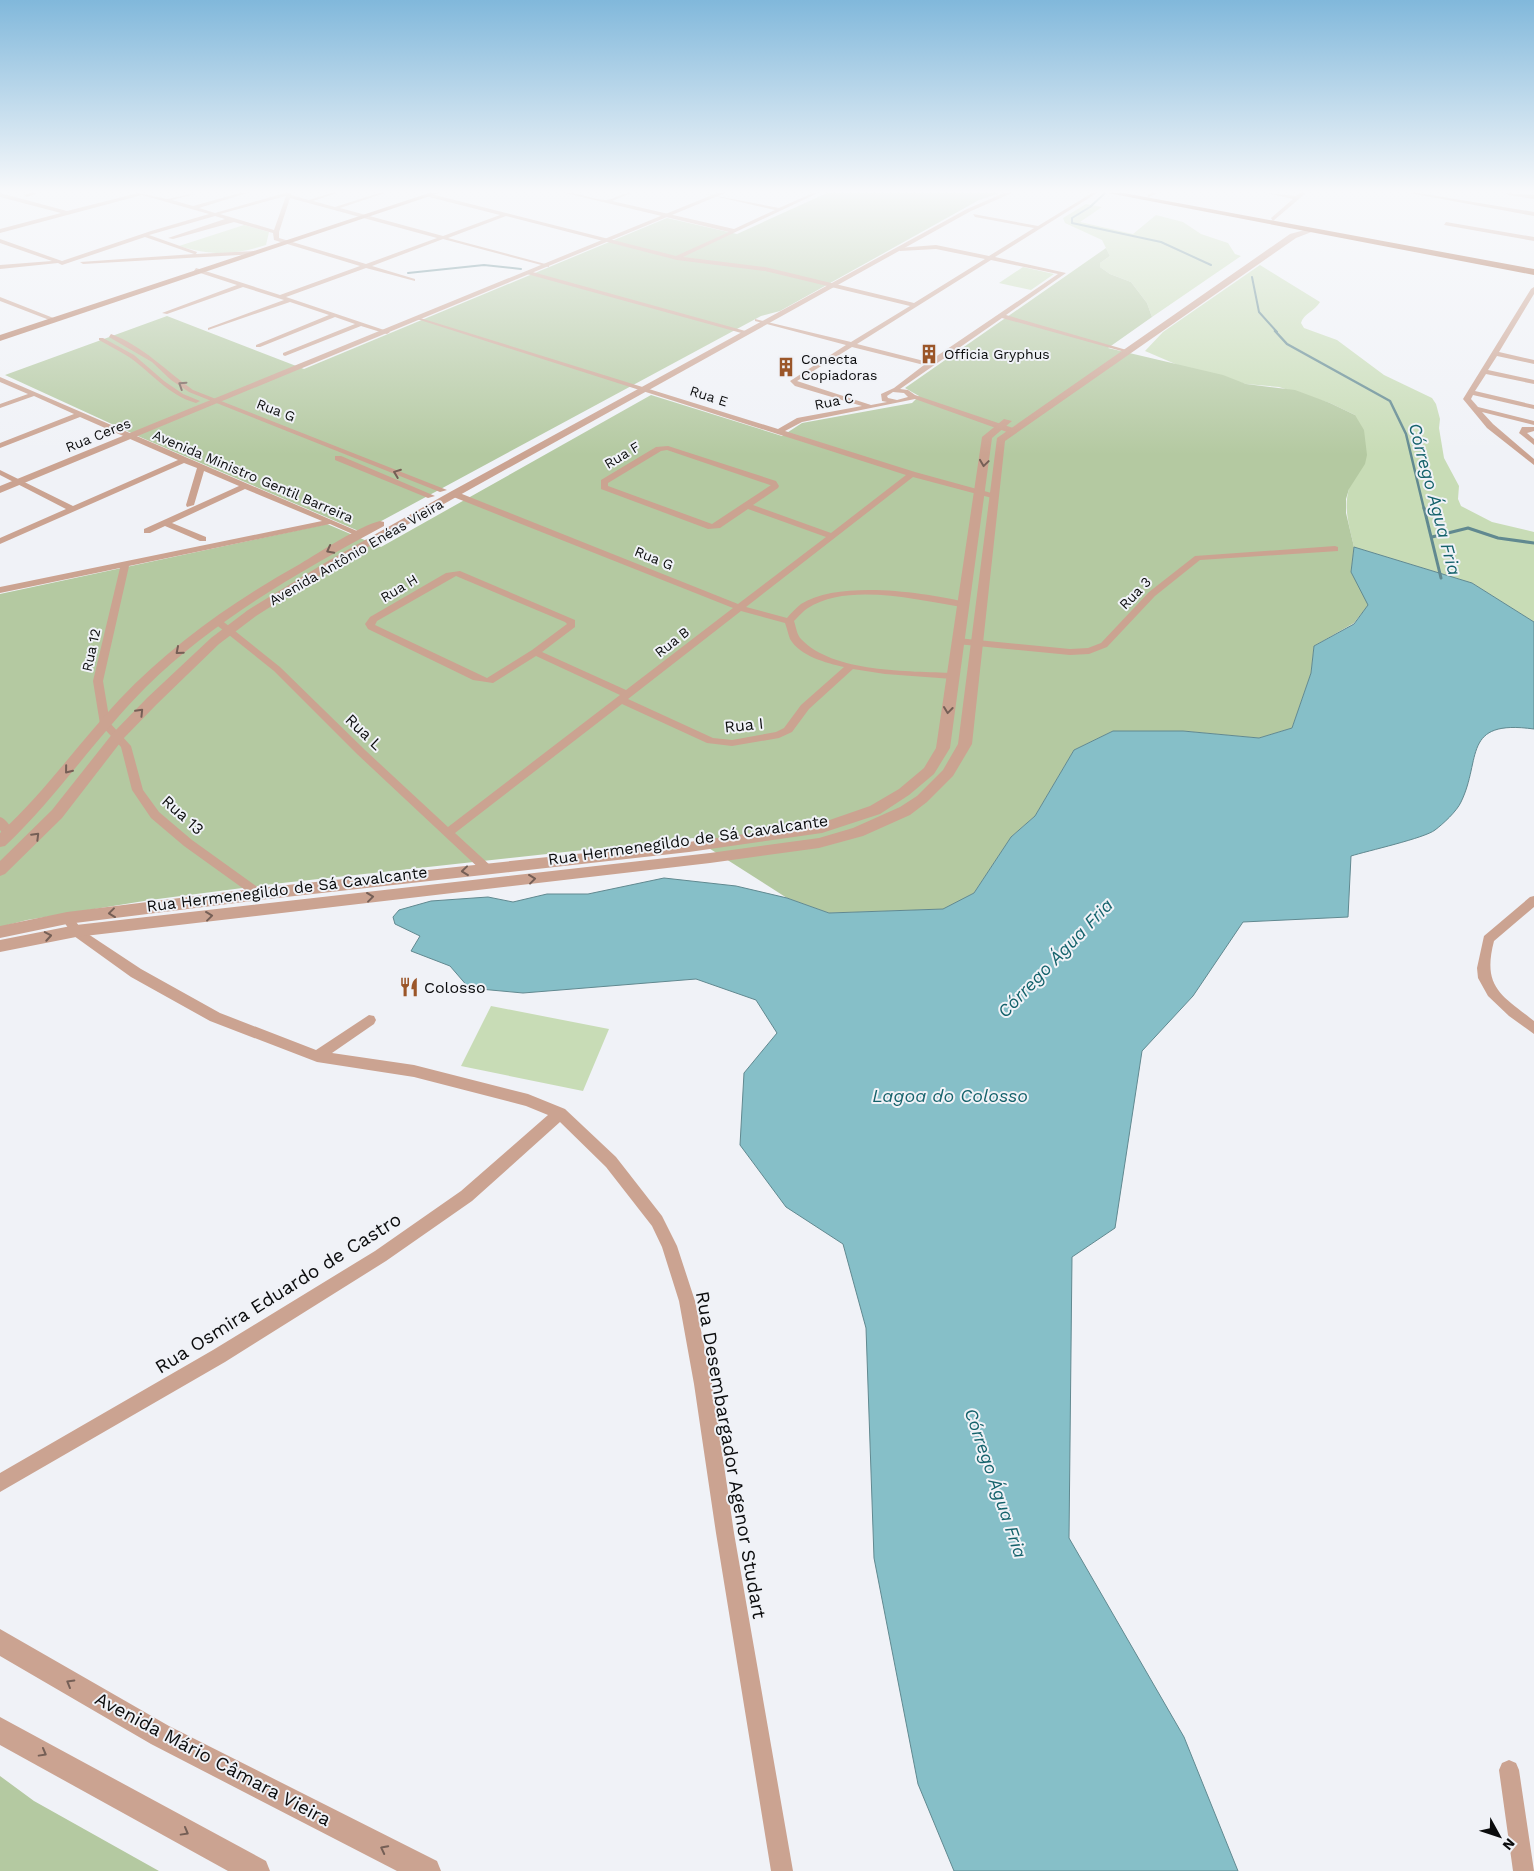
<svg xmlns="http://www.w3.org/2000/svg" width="1534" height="1871" font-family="'Work Sans',sans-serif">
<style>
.green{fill:#c8dcb6}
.forest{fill:#b4c9a1}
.water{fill:#86bfc8;stroke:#618990}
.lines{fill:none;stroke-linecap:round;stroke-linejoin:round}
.stream-far2{stroke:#618990;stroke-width:2}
.stream-far1{stroke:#618990;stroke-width:2.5}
.stream{stroke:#618990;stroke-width:3}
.minor{fill:#cba391;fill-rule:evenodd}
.tertiary{fill:#cba391;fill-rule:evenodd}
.secondary{fill:#b57c61;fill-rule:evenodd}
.trunk{fill:#9c522c;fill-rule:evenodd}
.oneway{stroke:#755f56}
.labels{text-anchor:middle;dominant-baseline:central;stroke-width:4;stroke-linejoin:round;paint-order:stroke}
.far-poi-label{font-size:14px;fill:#0b0c0d;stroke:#f0f2f7;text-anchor:start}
.far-street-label{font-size:14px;fill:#0b0c0d;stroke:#f0f2f7}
.street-label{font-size:16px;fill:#0b0c0d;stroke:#f0f2f7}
.poi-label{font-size:16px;fill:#0b0c0d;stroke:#f0f2f7;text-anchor:start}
.water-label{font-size:18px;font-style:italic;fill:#14626b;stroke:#f0f2f7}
.near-street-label{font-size:19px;fill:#0b0c0d;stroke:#f0f2f7}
</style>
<rect width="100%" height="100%" fill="#f0f2f7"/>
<path class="green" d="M1086 204 1102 207 1080 222 1133 234 1156 215 1183 222 1201 234 1228 243 1235 254 1241 256 1152 317 1147 303 1131 282 1110 274 1100 267V263L1110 256 1102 240 1065 223 1063 218Z
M244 225 269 232 266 245C235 255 211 256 179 246Z
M1260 265 1320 302C1315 311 1303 314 1301 323L1304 328 1337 340 1384 375 1432 398 1436 404 1440 419 1439 428 1444 458 1459 486 1458 499 1461 506 1492 522 1534 532V622L1472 583 1354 547C1350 528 1343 509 1349 489L1355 415 1330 403 1279 387 1246 384 1180 366 1145 351 1163 332Z
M1023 267 1054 274 1031 290 999 283Z
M491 1006 609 1029 583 1091 461 1066Z"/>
<path class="forest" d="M827 193H1000L979 200 780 311 761 316 361 532 140 437 5 375 167 316 304 369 667 218 737 234Z
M1106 248 1110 256 1100 263V267L1110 274 1131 282 1147 303 1152 317 1108 348 1223 375 1246 384 1295 390 1330 403 1355 415 1364 430 1367 455 1365 464 1349 489 1346 499V513L1354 547 1351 572 1369 604 1354 623 1314 646 1311 673 1292 728 1259 738 1183 731H1113L1074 750 1035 816 1011 837 974 893 944 909 829 913 787 898 693 838 273 884 150 900 27 920 0 927V594L327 524 381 547 651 395 782 436 802 423 912 403 919 396 905 388Z
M0 1776 34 1801 159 1871H0Z"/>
<path class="water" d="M1354 547 1472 583 1534 622V729C1461 719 1482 759 1461 802 1457 811 1443 824 1435 830 1425 838 1367 851 1351 856L1348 917 1243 922 1193 996 1142 1051 1115 1228 1072 1257 1069 1538 1184 1737 1238 1871H954L918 1784 874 1558 866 1328 843 1244 786 1207 740 1145 744 1073 777 1033 756 1000 696 979 523 993 469 988 450 966 411 951 420 936 395 924 393 917 399 910 431 901 488 897 513 902 547 894H588L664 878 736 886 787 898 829 913 943 909 974 893 1011 837 1035 816 1074 750 1113 731H1183L1259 738 1292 728 1311 673 1314 646 1354 624 1368 605 1351 572Z"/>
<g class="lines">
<path class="stream-far2" d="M1105 193 1090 207 1072 218V223L1161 242 1211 265
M408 273 484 265 521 269
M1252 277 1259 312 1277 332"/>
<path class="stream-far1" d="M1275 331 1287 344 1390 401 1406 434 1424 509"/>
<path class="stream" d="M1424 508 1441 578
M1432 537 1468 528 1498 538 1534 543"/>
<path class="minor" d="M0 193 67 211 138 193 167 199 198 193 172 200 193 206 240 193H247L199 208 215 213 285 193H291V195L309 200 331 193H337L313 201 335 207 379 193H385L340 208 443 236 500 215 425 196 427 193 676 256 729 232 565 193C579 192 591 199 605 200 613 200 622 193 631 193L612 201 734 229 775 210 701 193 779 208 813 193H818L683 257 765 267 914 303 985 259 936 249 900 251 898 248 936 245 989 256 1034 228 975 217 973 214 1038 226 1092 193H1097L995 257 1066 273 1006 315 1130 351 1125 352 1002 318 900 389 908 390 915 395 1013 428V432H1007L915 399 802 422 785 431 915 472 995 494 996 496 992 498 913 477 746 607 787 618C791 613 796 608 801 604 839 580 923 592 965 602V606L962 607C918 600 848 582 808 608 803 611 798 617 794 621 796 627 797 635 801 639 833 673 909 671 953 673L958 676 953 679 885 674 853 669 809 709 792 732 779 738 732 746 707 743 622 704 455 833 491 866 493 869 491 872H483L357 754 274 671 214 623V619H220L280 667 365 750 448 827 620 695 536 656 493 683 473 680 368 629 365 624 370 617 446 573 460 571 575 620V627L542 652 626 690 733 608 451 496V492H457L738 604 826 537 748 509 720 528 708 529 601 489V480L656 447 668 446 776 481 779 486 778 488 753 505 831 533 906 475 417 319V317L778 429 797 418 862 406 795 386 790 381 846 345 755 321V319L851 342 910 306 765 271 677 260 506 216 448 238 549 265V267L443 239 372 266 415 279V281L366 268 286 297 390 332 387 334 361 326 285 356 283 355V353L355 324 335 317 260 347H256V345L329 315 290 302 208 330V328L284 300 243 287 167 314 162 313 237 285 194 271 196 268 280 295 360 266 274 240 273 233 234 222 173 239 168 238 225 219 215 216 149 235 197 252 196 254 255 251 257 254 83 264 80 262 194 254 145 237 62 265 58 263 0 269V265L52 261 0 243V239L62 261 151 231 209 214 142 195 0 233V229L61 213 0 197ZM286 196 274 230 220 214ZM290 198 437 238 366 264 279 238V232ZM991 260 1058 274 928 362 857 344ZM852 347 924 365 894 388 881 394 882 401 887 402 871 405 797 381ZM893 392 904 393 908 397 897 400 888 398 887 396ZM667 450 770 485H771L712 524 608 486V483L661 451ZM456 576 565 622 567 624 532 650 487 678 375 625 377 621ZM741 611 785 623C787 628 788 634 790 639 800 656 826 663 844 667L801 705 784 728 776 732 732 740 713 738 628 699Z
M30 193H38L27 197 24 195Z
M1152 193H1158L1148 197V195Z
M1267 193 1296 196 1300 193H1306L1273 221 1271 218 1293 199Z
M1409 193H1419L1534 212V216Z
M1505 193 1534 195V199L1508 195Z
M1446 222 1534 237V241L1444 225Z
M529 271 749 332 750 333 745 334 527 274Z
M1534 287V294L1499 352 1534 360V364L1497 356 1488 370 1534 380V384L1486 374 1475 391 1534 405V409L1473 395 1471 399 1478 407 1534 421V425L1482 412 1493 424 1534 459V465L1487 428 1463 399 1531 289Z
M0 297 56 319 57 320 52 321 0 301Z
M111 334C143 346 166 371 193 390L447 490 440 492 189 392 171 380 152 362 109 337Z
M99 338H103L134 355 164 381 183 394 200 401 196 403C168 395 152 373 129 357 120 351 109 346 99 340Z
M0 377 364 534 357 536 330 524 129 566 103 681 110 723 131 746 143 790 159 812 192 840 263 891 265 894 263 897H255L184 846 151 818 132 790 121 747 100 724 93 681 120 568 0 593V587L322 521 245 489 172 523 206 537V541H200L165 526 150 533H144V529L239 486 204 471 194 505 187 507 186 505 197 468 184 463 0 544V538L66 509 0 475V470L73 506 178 460 80 417 0 448V443L74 414 34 396 0 408V404L28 394 0 382Z
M1522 427H1534V431L1527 433 1534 439V445L1519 433Z
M335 456H341L435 496 428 498 335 460Z
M1335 546 1338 547V551L1200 560 1155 596 1107 647 1089 654 1070 655 957 644 952 641 957 638 1070 649 1088 648 1101 643 1149 592 1195 556Z
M0 817C7 819 11 828 15 834L13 837H5L0 830Z
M1534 896V907L1494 941C1482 987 1501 995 1534 1021V1034L1509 1016 1488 996 1478 978 1477 968 1484 936 1530 897Z
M67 913 71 915 82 930 141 969 220 1013 316 1050 369 1015 374 1016 376 1020 374 1024 332 1053 414 1065 528 1094 565 1109 616 1157 662 1216 677 1246 695 1301 712 1384 734 1533 793 1871H771L716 1533 694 1384 679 1301 662 1247 652 1226 606 1167 560 1122 472 1201 386 1261 225 1362 0 1492V1473L213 1350 375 1251 461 1191 548 1115 526 1106 414 1077 317 1062 210 1021 131 977 74 936 61 918Z
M1509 1760 1516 1763 1519 1770 1534 1871H1513L1499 1770 1502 1763Z"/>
<path class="tertiary" d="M717 193H725L0 493V486Z
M1004 193H1012L971 211 458 496 336 565 256 616 219 644 157 704 123 739 62 818 5 874 0 876V861L52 810 113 733 147 698 211 638 248 610 328 561 450 492 967 209Z
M1312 228 1314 231 1296 238 1005 441 972 744 953 776 927 802 910 815 863 836 819 848 710 863 76 937 0 952V940L76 925 710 853 819 838 853 828 900 807 917 796 943 770 958 744 997 438 1290 234Z
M1004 419 1012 421 992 438 950 748 934 774 909 795 880 814 822 833 689 852 259 900 67 924 0 938V926L67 912 259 888 689 842 821 823 870 806 899 789 924 768 936 748 982 437Z
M380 521 384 522V526C299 572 215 619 146 687 96 737 57 797 5 846L0 847V833C44 793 78 744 119 700 171 645 234 601 300 564 320 552 359 526 380 521Z
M0 1629 169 1726 437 1861 441 1871H397L151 1744 0 1656Z
M0 1717 266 1861 270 1871H228L0 1745Z"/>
<path class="secondary" d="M429 193H439L0 341V335Z"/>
<path class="trunk" d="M1108 193H1124L1534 269V275Z"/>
</g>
<defs><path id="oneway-chevron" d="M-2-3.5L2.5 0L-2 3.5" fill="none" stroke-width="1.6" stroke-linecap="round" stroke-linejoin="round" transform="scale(1.25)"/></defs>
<g class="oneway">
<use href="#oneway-chevron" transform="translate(182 385) rotate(-147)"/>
<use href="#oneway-chevron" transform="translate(984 463) rotate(98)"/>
<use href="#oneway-chevron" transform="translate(397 473) rotate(-159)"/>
<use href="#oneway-chevron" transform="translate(330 550) rotate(152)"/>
<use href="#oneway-chevron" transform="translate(179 651) rotate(139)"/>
<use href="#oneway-chevron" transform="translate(948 710) rotate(97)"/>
<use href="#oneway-chevron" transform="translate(140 712) rotate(-46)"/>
<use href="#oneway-chevron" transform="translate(68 770) rotate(129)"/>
<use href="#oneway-chevron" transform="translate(36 836) rotate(-45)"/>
<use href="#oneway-chevron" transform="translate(465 871) rotate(174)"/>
<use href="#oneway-chevron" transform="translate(532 879) rotate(-7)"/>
<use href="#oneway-chevron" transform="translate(370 897) rotate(-7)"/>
<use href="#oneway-chevron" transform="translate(112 913) rotate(173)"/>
<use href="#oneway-chevron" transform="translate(209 916) rotate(-7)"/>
<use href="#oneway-chevron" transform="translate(48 936) rotate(-10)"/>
<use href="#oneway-chevron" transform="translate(70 1683) rotate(-150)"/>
<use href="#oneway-chevron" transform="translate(43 1753) rotate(29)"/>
<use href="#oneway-chevron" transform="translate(185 1832) rotate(29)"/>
<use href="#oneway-chevron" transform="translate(384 1849) rotate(-153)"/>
</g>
<linearGradient id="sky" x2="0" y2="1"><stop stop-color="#81b8db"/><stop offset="0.42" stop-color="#f8f9fb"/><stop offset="1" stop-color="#f8f9fb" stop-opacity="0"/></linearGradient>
<rect width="1534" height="455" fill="url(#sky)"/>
<defs>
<symbol id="building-bare" viewBox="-9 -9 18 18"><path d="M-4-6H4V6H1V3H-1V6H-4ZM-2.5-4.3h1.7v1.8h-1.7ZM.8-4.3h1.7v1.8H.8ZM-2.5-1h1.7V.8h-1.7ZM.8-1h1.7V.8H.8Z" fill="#9b5629" stroke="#f0f2f7" stroke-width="2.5" paint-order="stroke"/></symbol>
<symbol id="restaurant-bare" viewBox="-9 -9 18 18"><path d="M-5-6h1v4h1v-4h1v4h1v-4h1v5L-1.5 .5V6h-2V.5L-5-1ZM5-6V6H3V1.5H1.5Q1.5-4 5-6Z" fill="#9b5629" stroke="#f0f2f7" stroke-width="2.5" paint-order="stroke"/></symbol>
</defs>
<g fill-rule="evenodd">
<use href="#building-bare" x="915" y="340" width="28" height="28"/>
<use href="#building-bare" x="772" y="353" width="28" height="28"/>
<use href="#restaurant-bare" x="395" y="973" width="28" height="28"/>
</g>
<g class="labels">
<g class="far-poi-label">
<text x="944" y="354">Officia Gryphus</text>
<text x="801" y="359">Conecta<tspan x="801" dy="16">Copiadoras</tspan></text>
</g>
<g class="far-street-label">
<text transform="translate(709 396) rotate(18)">Rua E</text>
<text transform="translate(834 401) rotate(-11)">Rua C</text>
<text transform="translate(276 410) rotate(21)">Rua G</text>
<text transform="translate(98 435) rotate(-22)">Rua Ceres</text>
<text transform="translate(622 455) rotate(-31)">Rua F</text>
<text transform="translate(253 476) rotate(23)">Avenida Ministro Gentil Barreira</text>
<text transform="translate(356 552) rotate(-30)">Avenida Antônio Enéas Vieira</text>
<text transform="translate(654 558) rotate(22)">Rua G</text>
<text transform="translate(399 588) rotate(-31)">Rua H</text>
<text transform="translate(1135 593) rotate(-46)">Rua 3</text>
<text transform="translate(672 642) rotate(-38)">Rua B</text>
<text transform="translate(91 650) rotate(-78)">Rua 12</text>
</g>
<g class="street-label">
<text transform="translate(744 725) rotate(-6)">Rua I</text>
<text transform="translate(364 732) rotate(44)">Rua L</text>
<text transform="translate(183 815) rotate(42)">Rua 13</text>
<text transform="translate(688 840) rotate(-8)">Rua Hermenegildo de Sá Cavalcante</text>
<text transform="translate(287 889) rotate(-7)">Rua Hermenegildo de Sá Cavalcante</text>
</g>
<g class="poi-label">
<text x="424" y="987">Colosso</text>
</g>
<g class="water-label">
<text transform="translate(1435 499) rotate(75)">Córrego Água Fria</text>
<text transform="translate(1055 958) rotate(-46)">Córrego Água Fria</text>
<text x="950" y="1095">Lagoa do Colosso</text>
<text transform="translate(996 1483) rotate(71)">Córrego Água Fria</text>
</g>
<g class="near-street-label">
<text transform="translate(278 1293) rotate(-32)">Rua Osmira Eduardo de Castro</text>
<text transform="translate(731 1455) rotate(80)">Rua Desembargador Agenor Studart</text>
<text transform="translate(213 1759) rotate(28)">Avenida Mário Câmara Vieira</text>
</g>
</g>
<g transform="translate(1499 1836) rotate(130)" stroke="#f0f2f7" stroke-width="4" paint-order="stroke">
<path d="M0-4L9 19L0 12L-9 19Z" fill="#0b0c0d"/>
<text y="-8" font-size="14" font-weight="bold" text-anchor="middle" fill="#0b0c0d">N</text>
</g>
</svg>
